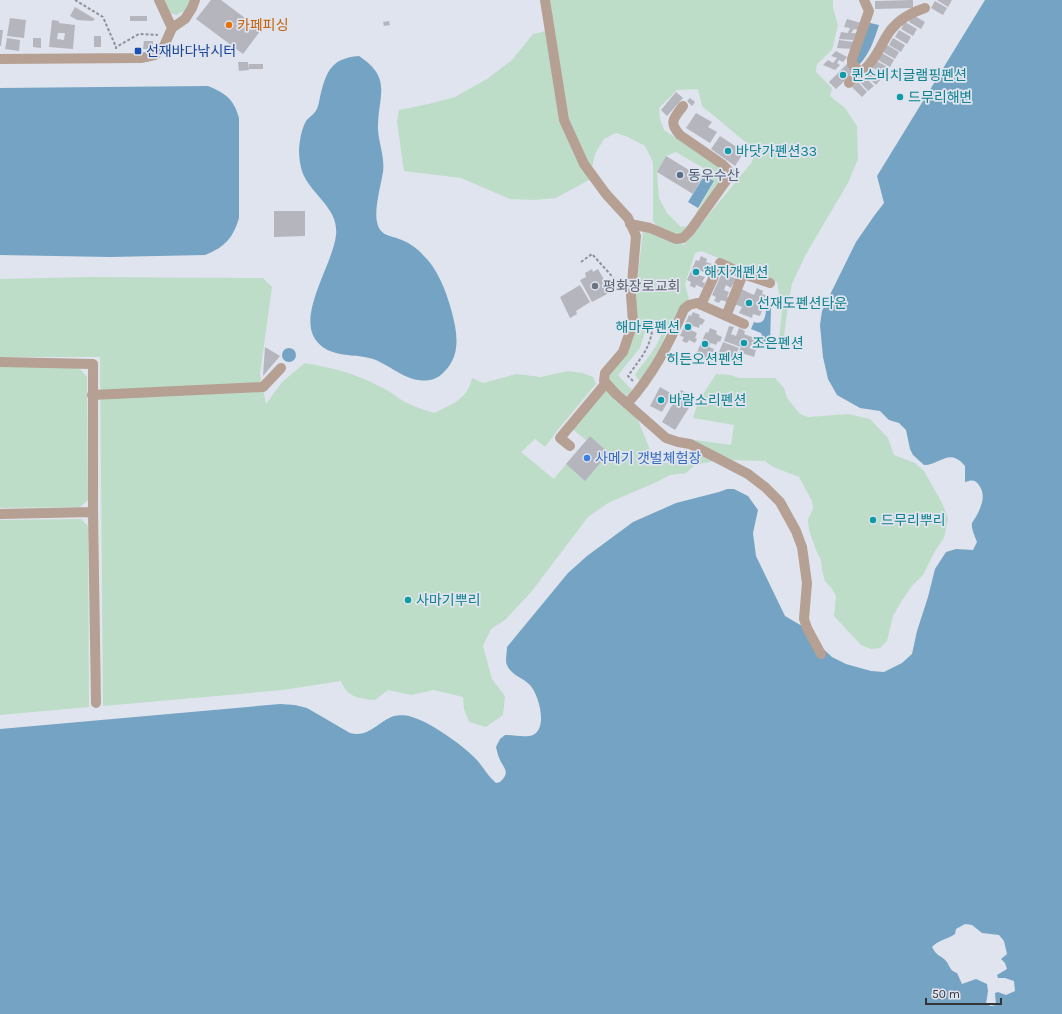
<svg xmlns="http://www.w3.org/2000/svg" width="1062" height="1014" font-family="Karla,'Noto Sans KR',sans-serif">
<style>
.green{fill:#beddc8}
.water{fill:#75a3c3;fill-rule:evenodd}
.building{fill:#b5b5be;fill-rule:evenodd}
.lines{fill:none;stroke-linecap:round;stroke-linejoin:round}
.path{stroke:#8f9299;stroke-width:2;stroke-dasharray:3 2;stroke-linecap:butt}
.minor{stroke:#b5a093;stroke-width:10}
.food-dot{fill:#e8710a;stroke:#e0e4ee;stroke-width:1.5}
.transit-dot{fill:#1a4fb4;stroke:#e0e4ee;stroke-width:1.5}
.culture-dot{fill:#0f9aa8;stroke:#e0e4ee;stroke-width:1.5}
.service-dot{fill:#5c6f8a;stroke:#e0e4ee;stroke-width:1.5}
.worship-dot{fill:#6b7280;stroke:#e0e4ee;stroke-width:1.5}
.shop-dot{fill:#3f7fe0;stroke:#e0e4ee;stroke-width:1.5}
.labels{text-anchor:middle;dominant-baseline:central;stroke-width:3.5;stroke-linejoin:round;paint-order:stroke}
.food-label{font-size:14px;fill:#c56008;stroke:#e0e4ee;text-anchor:start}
.transit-label{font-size:14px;fill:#164399;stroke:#e0e4ee;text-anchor:start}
.culture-label{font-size:14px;fill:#0d838f;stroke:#e0e4ee;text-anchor:start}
.service-label{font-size:14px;fill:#4e5e75;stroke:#e0e4ee;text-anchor:start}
.worship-label{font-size:14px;fill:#5b616d;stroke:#e0e4ee;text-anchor:start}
.shop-label{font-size:14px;fill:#366cbe;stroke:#e0e4ee;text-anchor:start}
</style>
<rect width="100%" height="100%" fill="#e0e4ee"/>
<path class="green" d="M164 0H193L184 11 176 15 170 13Z
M550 0H833V8L838 25 832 50 817 64 816 72 832 88 830 96 845 108 857 126 858 159 848 183 806 254 792 284 788 305 784 337 779 340 782 311 777 282 760 277 721 259 701 251 695 253 685 284 689 299 672 331 668 328 661 346 640 382 635 375C645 359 664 343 662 323L659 321 648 319 644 335 640 348 618 375 632 390 625 398 611 384 609 378 613 369 620 360 636 290 643 232 662 235 684 245 752 162 755 150 702 106 698 89 677 90 659 108 660 119 664 130 724 169 726 173 698 217 696 213 714 182 707 177 710 172 676 152 666 156 657 172 659 198 667 213 681 227 688 226 680 235 658 228 653 221V162L645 146 628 137 616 133 604 139 595 154 589 180 556 198 533 200 510 199 461 178 404 171 397 122 399 110 429 104 455 97 487 79 512 60 533 34 554 29Z
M88 277 263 278 272 287 260 374 266 404 282 382 305 363C333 368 354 373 379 386 388 390 395 396 403 401 413 406 423 410 434 413 451 405 468 399 472 378L483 383 516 374 541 377 568 371 583 373 593 377 596 384 561 426 545 447 535 439 521 452 554 479 566 464 585 480 609 453 590 436 586 440 572 429 606 388 638 420 652 455 667 463C673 462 676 457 681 455 692 449 703 456 714 461L695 465 686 473 670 475 659 481 608 503 588 517 532 591 505 620 491 629 483 646 492 679 505 696 503 715 486 727 469 722 464 709 463 697 434 690 411 695 388 690 375 700C360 699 346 697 341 681L283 690 103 706 100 357H0V279Z
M0 367H78L87 377 88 500 80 507 0 508Z
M716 374 730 375 739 378H775L784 388 787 398 800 414 808 417 848 414 870 419 888 438 894 455 915 463 924 471 942 503 948 518 944 538 935 551 923 575 912 586 901 602 893 616 887 641 880 648 871 649 861 645 834 616 836 596 832 589 825 581 822 570 821 560 816 550 809 530 808 519 813 509 812 501 799 477 773 467 765 461 730 460 688 439 731 445 734 425 693 418 698 402Z
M81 519 88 526 89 707 0 715V520Z"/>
<path class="water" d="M985 0H1062V1014H0V729L280 704 295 705 307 708 350 733C369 738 377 722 394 716 399 715 408 715 412 717 430 722 464 746 476 759 484 768 487 775 496 783L500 782C510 772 505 770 500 760 498 756 497 751 496 747L500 739 505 735C513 735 525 738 533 735 548 728 539 695 530 685 523 678 511 675 507 665 505 661 507 652 507 647L568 573 587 556 633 522 676 503 719 492 727 489H734L748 496 758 510 753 533 756 556 785 616 802 626 819 645 832 657 846 664 871 671 884 672 902 663 912 654 917 631 928 597 935 569 946 552 956 549 973 550 977 542C975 536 971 529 972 523 973 521 976 517 977 515 982 505 986 495 979 485 975 479 971 480 965 482V466C949 447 941 465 924 465L913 455 910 449 906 430 899 423 889 420 880 411 860 408 837 395 828 379 823 357 820 325 822 311 856 242 874 216 884 203 877 176ZM965 924 972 925 982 933 999 935 1004 941 1007 954 1001 959 1005 963 1007 969 997 975 998 978H1005L1014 981 1015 991 1006 995 998 992 995 993 996 1005 991 1006 986 1004 988 991 987 984 976 979 962 984 957 973C950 971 950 966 946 961 941 955 937 957 932 947 938 940 948 939 955 934L956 929Z
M870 23 879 25C874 40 870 53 859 65L856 63 857 52Z
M359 56C394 79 377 97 378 130 379 144 385 158 383 172 381 184 374 210 377 222 380 237 391 235 402 240 409 243 417 248 422 254 438 269 445 289 451 309 457 331 462 354 444 372 436 381 425 382 413 379 400 375 389 366 376 360 356 352 329 360 315 339 298 313 333 264 336 235 339 209 313 196 303 174 300 166 299 158 299 149 300 140 301 130 306 121 309 117 312 116 315 112 318 109 319 102 320 97 326 72 331 58 359 56Z
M208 86C225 93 234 99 239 118V218C233 238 225 247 205 255L110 257 0 255V88Z
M704 176 714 181 698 208 688 202Z
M766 307H771L770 348 760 347 763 338 761 333 751 329 754 322C765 326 766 315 766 307Z
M282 355a7 7 0 1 1 14 0a7 7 0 1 1-14 0Z"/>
<path class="building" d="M211 0H221L261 30 243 54 196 19Z
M913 0V8L875 9V1Z
M937 0H952L948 7Z
M935 1 947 8 943 15 931 8Z
M75 7 95 19 93 21 77 20 70 16Z
M913 15 925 22 921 29 909 22Z
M130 16H147V21H130Z
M10 18 26 20 24 38 7 36Z
M847 19 861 23 859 30 854 29 851 33H856L853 40 839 39 841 32 848 33 850 28 844 27Z
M52 20 59 21V23L75 25 73 49 49 47ZM58 33H65L64 40 57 39Z
M389 21 390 25 384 26 383 22Z
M905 22 917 29 913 36 901 29Z
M0 30H3L1 46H0Z
M899 30 911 37 907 44 895 37Z
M94 36H101V47H94Z
M7 38 20 40 19 51 5 49Z
M33 38H41V48L33 47Z
M893 38 905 45 901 52 889 45Z
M839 40 854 42 852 49 837 48Z
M144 41H153V50L143 49Z
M887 45 899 52 895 59 883 52Z
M836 51 847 57 843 62 839 60 837 63 840 65 835 70 823 65 828 60 833 63 837 58 831 56Z
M882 53 894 60 890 67 878 60Z
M877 61 889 68 885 75 873 68Z
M238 62H248L249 70 239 71Z
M249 64H263V69H249Z
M847 64 854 72 836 89 829 82Z
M872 69 881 79 876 85 866 75Z
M864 76 874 86 868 91 859 81Z
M858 82 867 92 862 97 852 87Z
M676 92 683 98 667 116 661 110Z
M690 98 695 102 692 106 687 101Z
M696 113 712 122 708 127 717 132 710 143 686 128Z
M720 136 744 152 735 166 711 149Z
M666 156 702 178 693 194 657 172Z
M274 211H305V236L274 237Z
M701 256 707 259 706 262 712 264 710 270 708 269 706 273 701 271 699 275 705 277 702 282 705 283 703 288 696 285 695 288 690 286 691 282 687 280 696 260 699 261Z
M592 269 593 272 598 269 611 292 592 302 580 280 586 277 585 273Z
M725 271 732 274 731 277 737 279 735 285 733 284 731 288 726 285 724 290 729 292 727 297 729 298 727 302 721 300 719 303 714 301 716 297 712 295 721 275H723Z
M580 285 590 302 576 311 577 314 570 318 560 297Z
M757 288 763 291 762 294 769 296 767 301 764 300 760 310 762 311 760 316 753 314 752 318 739 313 742 307 734 304 741 289 754 295Z
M693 312 700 315 699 317 705 320 702 325 700 324 699 328 693 326 691 330 697 333 695 338 697 339 695 343 689 340 687 343 682 341 684 337 680 336 689 315 691 316Z
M729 326 734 327 731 334 736 336 739 328 745 331 744 334 760 340 757 347 751 345 749 348 756 350 754 357 739 352 741 347 724 341Z
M710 328 717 331 716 334 722 337 720 342 718 341 716 345 711 343 709 347 714 349 712 354 714 355 712 360 706 357 704 360 699 358 701 354 697 352 706 332 708 333Z
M723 342 739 348 737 352 742 354 738 364 730 360 728 365 716 360Z
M265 347 280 356 263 376Z
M660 387 672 394 662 412 650 406Z
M681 390 695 398 675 430 662 422Z
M590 436 609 453 585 481 566 464Z"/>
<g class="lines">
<path class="path" d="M75 0 103 17 116 47
M116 49V47L139 34 158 35
M581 262 592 254 618 283 623 285
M633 381 628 376C642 356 652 347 653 321"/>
<path class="minor" d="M159 0 172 28
M545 0 564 120 584 164 606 194 628 218 636 236 631 295 633 323 623 352 605 373 604 381 616 394 666 438 678 442 690 444 748 474 765 487 780 502 796 531 802 547 807 583 804 619 807 628 821 654
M864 0 869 11 852 59V64L859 71 864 70C878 57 880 45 890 31 898 20 913 12 925 8
M0 59 141 58 155 55 164 46 172 28 185 19 192 8 195 0
M849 83 858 74 859 71
M630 224 650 228 676 239 683 238 690 231 728 178 729 171 722 164 680 135C668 122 674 118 683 106
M701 305 720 263 743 274 770 283
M726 316 743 274
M0 362 93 364V512L96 703
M92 395 263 387 281 368
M627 404C653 375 669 344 684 309L689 305 697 303 744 324
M570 446 560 438 606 383
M0 514 93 512"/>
</g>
<circle class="food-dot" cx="229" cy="25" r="4"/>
<rect class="transit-dot" x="134" y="47" width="8" height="8" rx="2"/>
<g class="culture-dot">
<circle cx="843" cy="75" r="4"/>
<circle cx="900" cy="97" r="4"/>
<circle cx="728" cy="151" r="4"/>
<circle cx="696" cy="272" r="4"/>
<circle cx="749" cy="303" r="4"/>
<circle cx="688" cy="327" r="4"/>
<circle cx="744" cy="343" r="4"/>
<circle cx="705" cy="344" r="4"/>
<circle cx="661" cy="400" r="4"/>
<circle cx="873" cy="520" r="4"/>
<circle cx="408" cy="600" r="4"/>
</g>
<circle class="service-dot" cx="680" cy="175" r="4"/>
<circle class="worship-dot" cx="595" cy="286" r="4"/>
<circle class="shop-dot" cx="587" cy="458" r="4"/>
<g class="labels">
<g class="food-label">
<text x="237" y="25">카페피싱</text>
</g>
<g class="transit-label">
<text x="146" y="51">선재바다낚시터</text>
</g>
<g class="culture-label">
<text x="851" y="75">퀸스비치글램핑펜션</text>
<text x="908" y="97">드무리해변</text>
<text x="736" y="151">바닷가펜션33</text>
<text x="704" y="272">해지개펜션</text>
<text x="757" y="303">선재도펜션타운</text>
<text x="680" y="327" text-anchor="end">해마루펜션</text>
<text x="752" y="343">조은펜션</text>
<text x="705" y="359" text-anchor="middle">히든오션펜션</text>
<text x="669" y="400">바람소리펜션</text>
<text x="881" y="520">드무리뿌리</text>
<text x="416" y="600">사마기뿌리</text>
</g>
<g class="service-label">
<text x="688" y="175">동우수산</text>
</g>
<g class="worship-label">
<text x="603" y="286">평화장로교회</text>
</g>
<g class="shop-label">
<text x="595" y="458">사메기 갯벌체험장</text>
</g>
</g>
<path d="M926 998v6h75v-6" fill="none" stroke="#323437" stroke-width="2"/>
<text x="932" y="998" font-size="12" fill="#323437" stroke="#e0e4ee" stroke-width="3" paint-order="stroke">50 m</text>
</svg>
